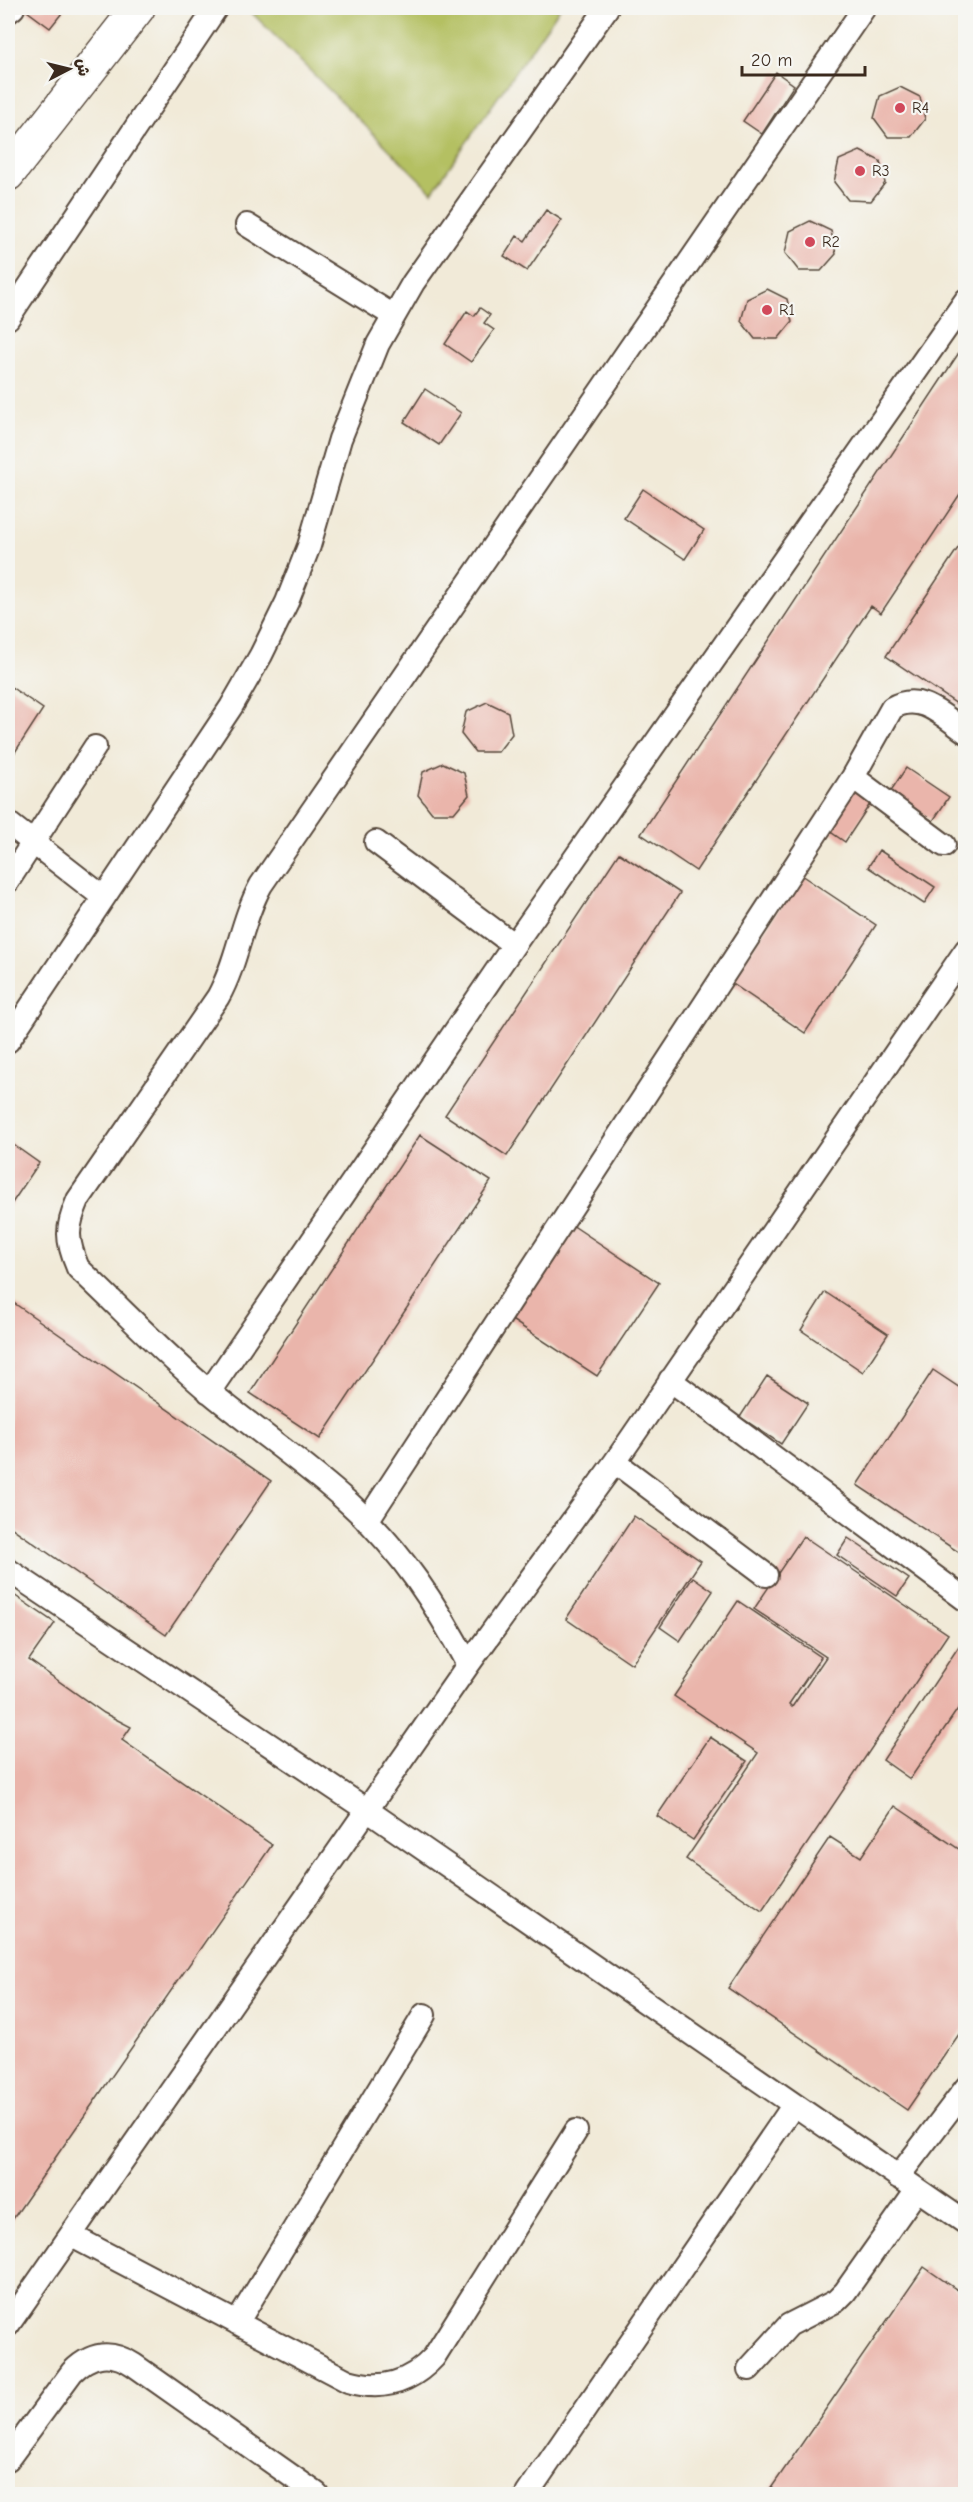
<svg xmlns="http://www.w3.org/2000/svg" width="973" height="2502" font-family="'Comic Neue','Playpen Sans Arabic',sans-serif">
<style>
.green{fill:#b4c062;stroke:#787540;stroke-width:1.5}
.building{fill:#eab5ab}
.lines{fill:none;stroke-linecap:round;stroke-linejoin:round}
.lane-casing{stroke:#56473a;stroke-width:26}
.secondary-casing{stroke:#56473a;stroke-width:36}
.lane{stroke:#fff;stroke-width:22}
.secondary{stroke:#fff;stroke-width:33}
.poi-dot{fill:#d1495b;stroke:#f6f6f2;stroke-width:2}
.labels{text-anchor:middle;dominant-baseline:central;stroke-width:4.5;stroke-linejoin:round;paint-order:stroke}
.poi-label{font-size:16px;fill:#3b2a1e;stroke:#f6f6f2;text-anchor:start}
</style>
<rect width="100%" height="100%" fill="#f6f6f2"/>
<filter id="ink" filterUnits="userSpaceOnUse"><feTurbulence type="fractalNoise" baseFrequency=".0167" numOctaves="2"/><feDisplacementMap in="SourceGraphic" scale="12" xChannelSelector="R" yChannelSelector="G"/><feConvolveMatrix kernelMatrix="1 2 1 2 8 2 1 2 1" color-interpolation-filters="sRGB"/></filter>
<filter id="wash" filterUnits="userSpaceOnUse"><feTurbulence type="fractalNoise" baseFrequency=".008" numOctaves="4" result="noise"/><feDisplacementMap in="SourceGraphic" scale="24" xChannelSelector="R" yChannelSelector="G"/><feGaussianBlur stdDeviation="1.35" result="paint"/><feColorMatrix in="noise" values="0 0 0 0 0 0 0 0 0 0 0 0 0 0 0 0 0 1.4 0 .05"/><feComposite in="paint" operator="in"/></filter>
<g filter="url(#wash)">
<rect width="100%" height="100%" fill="#f1ead8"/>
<path class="green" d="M256 8H560L432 192 251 12Z"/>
<g id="blocks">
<path class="building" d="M23 8H66L50 28Z
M776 72 794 85 762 134 743 121Z
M900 87 920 97 925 119 911 137H888L874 118 880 96Z
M860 151 880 161 885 183 871 201 848 200 834 182 839 160Z
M546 210 562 220 527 271 504 256 517 236 525 241Z
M810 221 831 231 836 254 821 271H799L785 253 790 231Z
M767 289 787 299 792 322 778 339H755L741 321 747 299Z
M480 308 490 315 484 323 494 330 471 362 445 344 467 311 474 316Z
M966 342V485L881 613 871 606 696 871 641 834Z
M425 389 461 413 439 445 404 422Z
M643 489 704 530 685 559 624 518Z
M966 536V710L886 656Z
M8 685 43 709 8 763Z
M487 702 508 712 512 734 498 752H475L461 734 466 712Z
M443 763 464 773 469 795 454 813H432L418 795 423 772Z
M906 768 949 797 933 821 890 792Z
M854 785 874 798 845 842 825 828Z
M879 850 935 887 924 904 868 867Z
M619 853 680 893 507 1156 445 1115Z
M801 875 876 925 805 1033 730 982Z
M420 1135 491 1181 320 1439 250 1393Z
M8 1141 39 1163 8 1209Z
M566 1221 659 1283 597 1376 504 1315Z
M825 1292 888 1334 863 1372 801 1330Z
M8 1299 271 1481 166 1635 8 1525Z
M933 1370 966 1392V1557L857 1485Z
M767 1376 808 1403 781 1444 740 1417Z
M634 1516 701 1561 632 1664 566 1619Z
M803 1536 948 1634 762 1911 686 1859 758 1753 674 1696 738 1601 821 1657 789 1704 792 1707 826 1657 754 1609Z
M848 1538 909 1579 897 1596 837 1555Z
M693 1577 713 1591 680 1641 660 1627Z
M8 1591 55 1623 29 1660 104 1713 131 1727 122 1740 272 1845 8 2226Z
M959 1646 966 1651V1697L910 1779 883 1760Z
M710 1737 747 1761 693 1840 657 1816Z
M895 1806 966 1854V2024L907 2110 728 1988 830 1837 861 1857Z
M924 2267 966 2296V2494H767Z"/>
</g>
</g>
<g filter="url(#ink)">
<use href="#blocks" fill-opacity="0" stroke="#56473a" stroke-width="1.5"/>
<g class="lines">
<defs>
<path id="lane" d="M8 12 13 8
M247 225 394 316
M8 318 216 8
M853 777 944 845
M8 823 103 897
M376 842 514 945
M8 881 95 747
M8 1041 231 707 261 655 287 602 309 546 340 439 378 344 413 283 607 8
M670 1380 966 1600
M209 1392 514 945 966 300
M615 1462 766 1575
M367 1521 853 777 892 708C920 691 943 716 966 732
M8 1570 367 1810 966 2223
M468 1665C437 1606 401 1550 350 1504 306 1464 257 1431 211 1393 164 1354 122 1309 78 1268 66 1240 66 1228 78 1200L218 997C238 961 241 921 261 885L864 8
M898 2177 966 2088
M72 2236 348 2381C382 2391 410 2383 434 2357L576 2131
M237 2323 424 2015
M8 2325 468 1665 615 1462 966 950
M749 2369 789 2325 836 2301 845 2292 917 2190
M8 2459 72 2372C91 2353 111 2350 134 2365L317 2494
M527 2494 793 2106"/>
<path id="secondary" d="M8 174 138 8"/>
</defs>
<use href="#lane" class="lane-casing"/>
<use href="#secondary" class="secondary-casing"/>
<use href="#lane" class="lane"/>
<use href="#secondary" class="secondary"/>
</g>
</g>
<g class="poi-dot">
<circle cx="900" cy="108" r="6"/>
<circle cx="860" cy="171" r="6"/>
<circle cx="810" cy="242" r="6"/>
<circle cx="767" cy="310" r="6"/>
</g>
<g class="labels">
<g class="poi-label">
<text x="912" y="108">R4</text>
<text x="872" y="171">R3</text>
<text x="822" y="242">R2</text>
<text x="779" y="310">R1</text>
</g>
</g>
<rect width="973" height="2502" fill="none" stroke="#f6f6f2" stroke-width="30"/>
<g transform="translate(69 69) rotate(83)" stroke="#f6f6f2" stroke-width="4.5" paint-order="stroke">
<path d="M0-4.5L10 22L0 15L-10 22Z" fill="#3b2a1e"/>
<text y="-9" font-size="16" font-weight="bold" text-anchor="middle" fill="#3b2a1e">ش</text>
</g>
<path d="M742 66v9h123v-9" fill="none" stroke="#3b2a1e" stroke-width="3"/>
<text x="751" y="66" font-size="18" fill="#3b2a1e" stroke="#f6f6f2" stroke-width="4.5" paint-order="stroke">20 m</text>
</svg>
